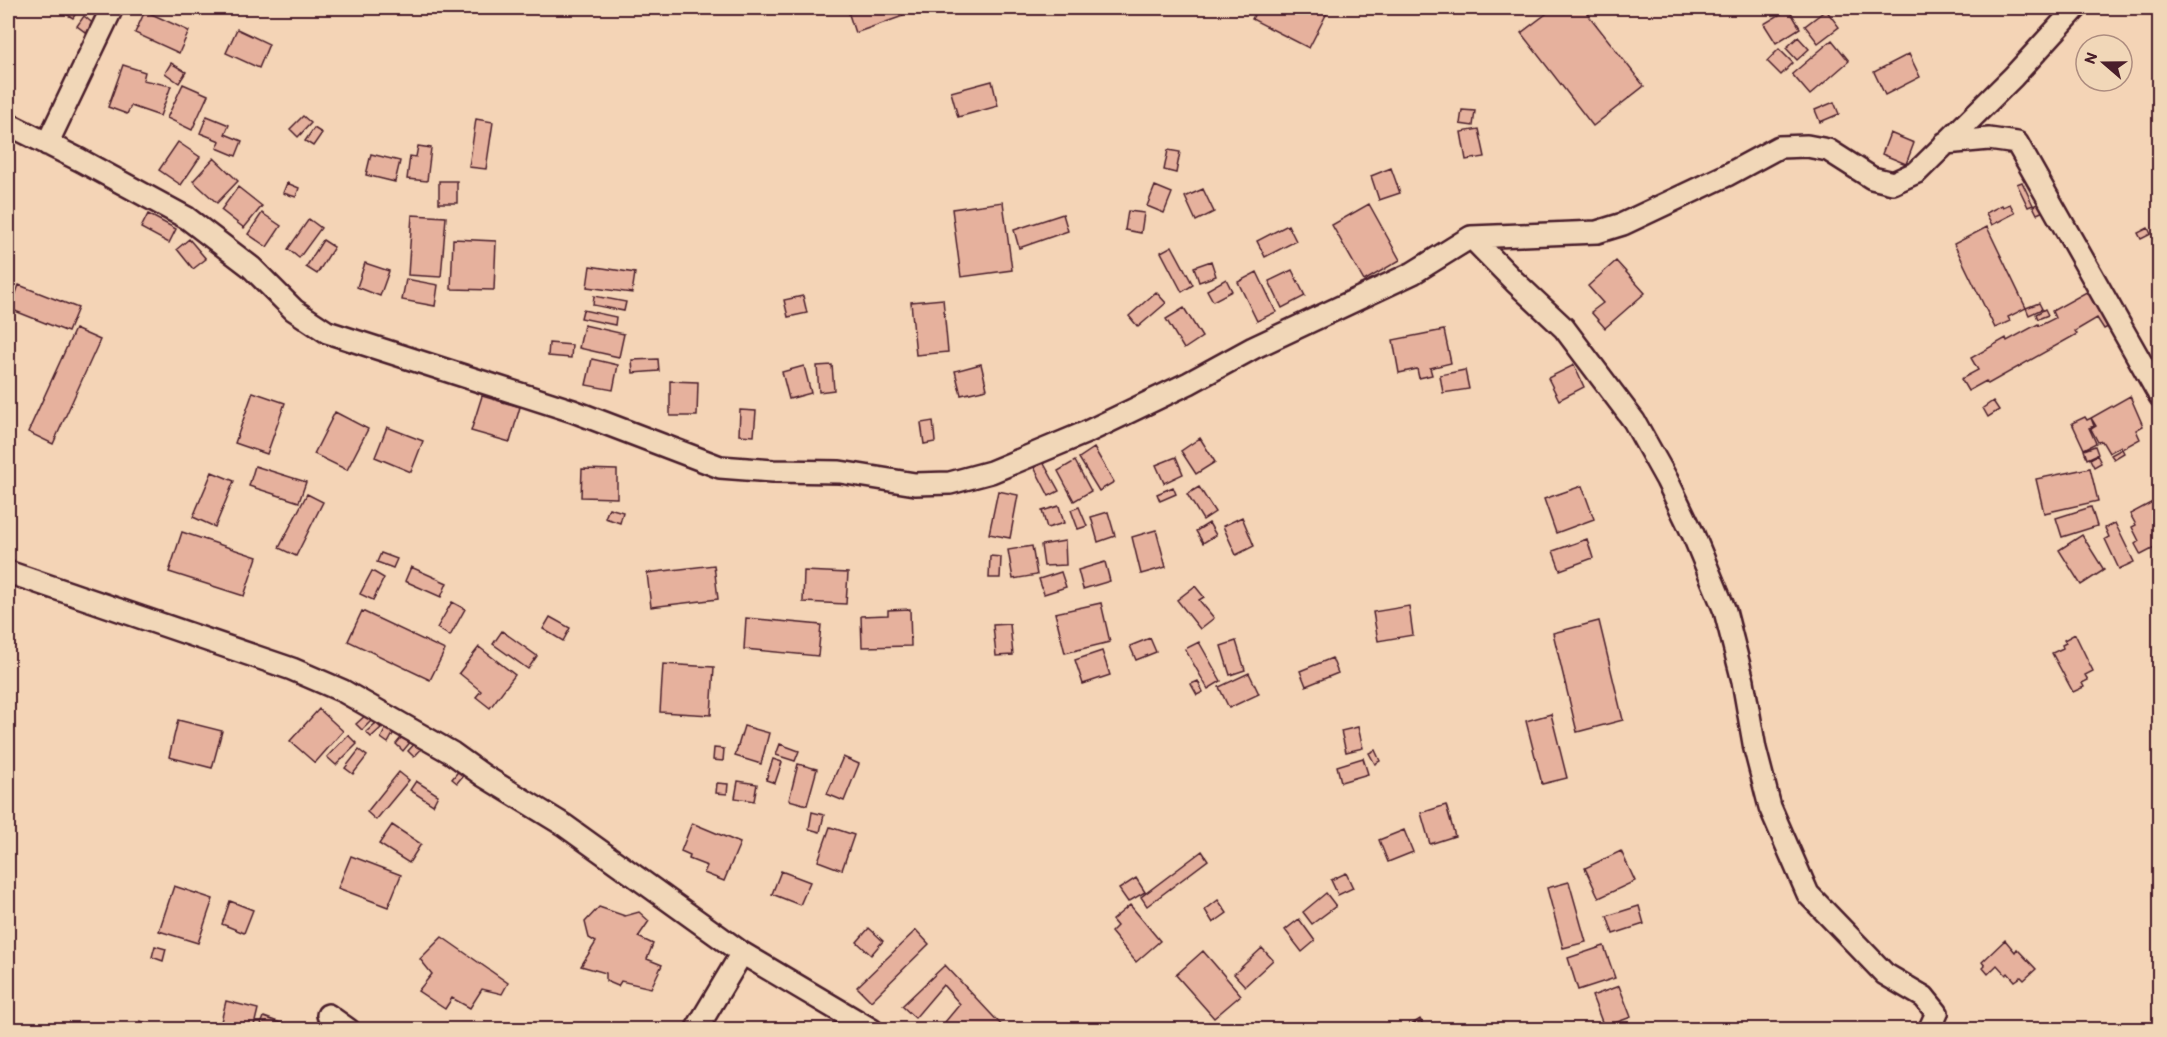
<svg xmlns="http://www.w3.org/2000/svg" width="2167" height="1037" font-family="Itim,sans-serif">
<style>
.building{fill:#e6b19d;stroke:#4a1f2b;stroke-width:1.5}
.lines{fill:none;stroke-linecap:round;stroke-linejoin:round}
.minor-casing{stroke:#4a1f2b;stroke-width:26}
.minor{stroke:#f1d7b8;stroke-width:21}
</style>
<rect width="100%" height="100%" fill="#f4d4b6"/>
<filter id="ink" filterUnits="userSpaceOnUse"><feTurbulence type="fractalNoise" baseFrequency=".0167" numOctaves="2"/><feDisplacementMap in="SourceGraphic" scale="12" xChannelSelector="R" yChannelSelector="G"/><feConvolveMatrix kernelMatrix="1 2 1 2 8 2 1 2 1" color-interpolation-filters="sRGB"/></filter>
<g filter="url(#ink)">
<path class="building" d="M55 8H74L78 10 73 18Z
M90 8H104L99 16 88 10Z
M847 8H900L903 16 855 33Z
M1258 8H1326L1329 9 1309 48 1252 19Z
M1554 8H1583L1644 86 1593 126 1521 33Z
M1789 9 1800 28 1776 43 1764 24Z
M1826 10 1839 27 1818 43 1805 26Z
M145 11 189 31 179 53 135 33Z
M84 16 96 26 89 35 77 26Z
M237 29 269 44 259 68 226 53Z
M1798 37 1809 49 1797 60 1786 48Z
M1832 40 1849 61 1810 95 1792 74Z
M1779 49 1793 63 1781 75 1767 61Z
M1909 54 1920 77 1885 95 1874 72Z
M171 63 186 72 179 83 165 73Z
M123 65 145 72 143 80 171 86 160 116 131 106 127 114 108 107Z
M992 81 998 106 958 117 951 92Z
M183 84 208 95 192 130 167 118Z
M1834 102 1839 114 1820 122 1815 110Z
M1462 110 1475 111 1473 126 1460 124Z
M207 116 229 125 225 134 242 141 236 156 217 148 220 141 200 133Z
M303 116 311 123 298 137 290 129Z
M476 119 493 122 486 169 469 167Z
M314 128 322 133 313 146 305 141Z
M1479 129 1485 157 1466 160 1461 132Z
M1890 133 1914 143 1906 164 1882 154Z
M178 142 200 157 181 185 159 170Z
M418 146 431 148 427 181 407 179 410 156 416 157Z
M1168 150 1180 152 1176 173 1164 170Z
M371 154 400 161 395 182 366 175Z
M214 158 238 181 217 203 193 181Z
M1391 168 1400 193 1379 200 1371 176Z
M439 181H457V203H439Z
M2022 182 2033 205 2028 207 2017 184Z
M287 183 299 188 296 197 283 193Z
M1155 186 1172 193 1164 213 1147 206Z
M238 187 262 206 244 228 221 210Z
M1203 189 1214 212 1196 221 1185 197Z
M2043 201 2046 210 2037 214 2033 206Z
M1003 202 1012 270 961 277 952 209Z
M1369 204 1400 260 1364 281 1332 225Z
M2010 204 2015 213 1992 225 1986 213 2002 205 2003 207Z
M1128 211 1144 213 1141 233 1125 230Z
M262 213 281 226 267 247 248 234Z
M148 214 176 229 169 243 141 228Z
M1063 214 1068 231 1019 248 1014 230Z
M412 215 446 217 441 277 408 275Z
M309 219 321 228 299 258 288 249Z
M1288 225 1296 241 1265 257 1257 241Z
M1987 227 2026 308 2008 317 2010 321 1995 328 1954 244Z
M2148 228 2151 234 2141 239 2138 233Z
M189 239 206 259 193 269 177 249Z
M453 239 496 241 494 290 451 289Z
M323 240 334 247 317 274 306 267Z
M1172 246 1193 285 1182 292 1161 252Z
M1211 261 1216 276 1199 282 1194 267Z
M1616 261 1645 293 1605 328 1591 312 1603 303 1588 286Z
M365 263 389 271 380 296 357 287Z
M590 266 635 273 632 293 587 287Z
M1292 270 1305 296 1282 308 1269 281Z
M1257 272 1276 312 1257 321 1238 282Z
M406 279 438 285 435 306 402 300Z
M1226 279 1232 291 1213 301 1207 290Z
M19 285 78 308 68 332 10 309Z
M2092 289 2114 324 2104 329 2097 318 2075 331 2077 334 1988 384 1986 381 1968 391 1961 379 1978 370 1971 358 2006 338 2007 341 2038 324 2039 326 2055 318 2052 311Z
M1156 292 1166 303 1138 327 1129 316Z
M594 296 626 302 624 311 593 305Z
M803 296 807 313 788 317 784 300Z
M943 299 948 352 916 355 911 302Z
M2039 303 2042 309 2029 315 2026 308Z
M1184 308 1202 337 1184 349 1166 319Z
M2045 309 2048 315 2038 319 2036 314Z
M583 310 616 317 615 325 581 318Z
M584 325 624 334 619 357 579 348Z
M75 329 100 340 53 444 28 432Z
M1444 330 1451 363 1430 368 1432 375 1419 378 1417 369 1399 373 1393 340Z
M549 343 572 345 571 358 548 356Z
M592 359 618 365 613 390 586 385Z
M658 359 659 371 633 373 632 360Z
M981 364 987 389 961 395 955 371Z
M832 365 834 390 819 392 817 366Z
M1574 365 1584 387 1559 400 1548 378Z
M804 366 811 393 789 399 782 372Z
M1465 370 1469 389 1443 393 1440 375Z
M670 381 698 382 697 416H670Z
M253 392 285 403 267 454 235 443Z
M482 396 520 407 510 442 471 431Z
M2130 396 2143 426 2136 430 2140 439 2122 449 2121 446 2109 453 2102 441 2098 442 2091 429 2096 426 2091 418Z
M1993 401 1999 410 1988 417 1983 408Z
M740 410 756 411 754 436 739 435Z
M335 412 368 429 347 470 314 454Z
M2085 417 2087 420 2091 418 2094 426 2089 428 2096 443 2084 449 2072 423Z
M933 421 935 442 924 444 921 423Z
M387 427 423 441 411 472 375 457Z
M1200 438 1215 462 1196 474 1181 451Z
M2095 446 2098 454 2087 459 2084 450Z
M1094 448 1114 482 1099 491 1079 458Z
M2122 449 2124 453 2114 459 2111 455Z
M2097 455 2101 463 2094 467 2090 459Z
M1176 457 1183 474 1164 483 1156 465Z
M1075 461 1091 491 1074 501 1058 471Z
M1043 462 1059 491 1049 496 1034 467Z
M255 466 306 482 299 502 249 486Z
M2090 468 2098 501 2044 513 2036 479Z
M582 469 617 470V498L581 497Z
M212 472 234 481 215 527 193 517Z
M1582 486 1594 519 1556 533 1544 499Z
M1173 487 1176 494 1160 501 1157 494Z
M1199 487 1215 512 1203 520 1187 494Z
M998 491 1018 495 1010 538 989 534Z
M307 494 323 502 296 556 279 548Z
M2160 498V545L2141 555 2135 544 2139 541 2132 527 2136 525 2130 514Z
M1059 506 1064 523 1047 528 1042 511Z
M1079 507 1087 526 1078 529 1071 510Z
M2091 507 2097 526 2062 537 2056 518Z
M609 508 623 512 620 523 605 518Z
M1108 512 1115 536 1098 542 1091 517Z
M1242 517 1254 546 1236 555 1223 526Z
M1209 523 1216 535 1203 543 1196 531Z
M2115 523 2134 562 2119 569 2105 539 2109 537 2105 528Z
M1156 530 1166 567 1141 574 1132 537Z
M182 532 257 557 244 596 169 572Z
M2082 535 2104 570 2081 585 2059 550Z
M1587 539 1593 558 1560 570 1553 551Z
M1065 541 1066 565 1044 566 1041 545Z
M1032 546 1037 575 1013 579 1008 550Z
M381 553 397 559 393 568 377 562Z
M990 556 1001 557 1000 578H989Z
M1105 562 1110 581 1083 589 1078 570Z
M714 565 718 599 651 607 647 573Z
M411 567 447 583 441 597 405 581Z
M372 571 384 578 373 600 360 594Z
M804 571 848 573 846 604 803 602Z
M1061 572 1066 587 1044 594 1039 579Z
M1195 586 1204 597 1199 600 1214 618 1200 629 1177 600Z
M452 602 465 609 450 636 437 628Z
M1101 603 1110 642 1065 653 1055 613Z
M1409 606 1413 635 1378 641 1373 612Z
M910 609 911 646 862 647 861 616 888 615V610Z
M362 611 445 650 430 680 348 641Z
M550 617 570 628 563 641 543 629Z
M746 618 821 625 818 656 744 649Z
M1599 621 1623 720 1577 732 1553 633Z
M1010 624 1013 655 996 656 993 625Z
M502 631 537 656 528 669 493 644Z
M2075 634 2093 671 2085 675 2088 680 2082 683 2084 687 2073 692 2052 653 2063 648 2062 645 2066 643 2064 640Z
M1150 638 1156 652 1136 660 1130 646Z
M1236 641 1245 670 1230 675 1221 646Z
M1199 642 1221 681 1208 689 1185 649Z
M479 647 515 675 490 708 476 697 481 691 459 673Z
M1102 651 1110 675 1083 684 1075 660Z
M1332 658 1338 673 1306 686 1300 671Z
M663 664 714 667 711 715 660 712Z
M1249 673 1259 694 1229 708 1219 687Z
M1198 681 1203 692 1197 695 1191 684Z
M319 709 343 731 315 763 290 741Z
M367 714 372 720 362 730 356 724Z
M1551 714 1567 778 1542 784 1526 721Z
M178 720 222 731 212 768 169 757Z
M376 723 381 728 371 737 366 732Z
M744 726 769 733 761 764 735 756Z
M1358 727 1363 748 1346 752 1341 731Z
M386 728 394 732 388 743 381 738Z
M405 733 412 740 403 751 396 744Z
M348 735 357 744 336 765 327 757Z
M418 740 424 746 414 757 408 751Z
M780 744 799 751 795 761 776 755Z
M714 748 724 749 723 761 713 760Z
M359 750 367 756 353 774 345 768Z
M1375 750 1380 761 1375 764 1369 753Z
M843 757 859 764 844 801 827 794Z
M1363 758 1368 774 1341 782 1337 766Z
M773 759 782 762 775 783 766 780Z
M798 764 817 769 807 805 789 800Z
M461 768 466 772 457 783 452 779Z
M399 772 409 780 376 820 367 812Z
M416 781 438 795 433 805 410 790Z
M738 781 757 784 754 801 735 798Z
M717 783 728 784 727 794 716 793Z
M1446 805 1455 836 1430 844 1421 813Z
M812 812 824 815 820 832 809 829Z
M692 823 740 843 724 881 704 873 707 866 689 859 690 855 681 851Z
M392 825 421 844 409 863 379 844Z
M830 827 854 835 842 870 818 861Z
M1404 830 1413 852 1388 862 1379 840Z
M1202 851 1208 860 1147 906 1141 897Z
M1621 851 1635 881 1599 898 1585 868Z
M351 856 401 875 388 907 338 888Z
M781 871 810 882 800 905 772 894Z
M1346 873 1353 888 1338 895 1331 880Z
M1136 878 1145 892 1128 902 1119 889Z
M1569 882 1586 942 1563 948 1547 888Z
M174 886 213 899 198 943 159 931Z
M1326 893 1336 906 1312 924 1303 912Z
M1218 900 1227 913 1213 923 1205 910Z
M230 901 253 910 244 933 222 924Z
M1130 905 1160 941 1136 962 1111 932 1117 926 1112 920Z
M1639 906 1644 924 1613 934 1607 916Z
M599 907 625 916 639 912 649 921 638 937 653 944 647 959 662 965 651 988 621 981 618 986 606 981V973L581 966 596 942 589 938 585 922Z
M1299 919 1315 941 1302 952 1285 930Z
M869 928 883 941 871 955 857 942Z
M916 930 929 944 871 1001 857 987Z
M442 937 508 983 502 994 482 989 470 1008 452 998 445 1009 418 991 432 974 420 959Z
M2005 940 2015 952 2017 949 2036 969 2024 980 2021 977 2015 981 2008 973 2006 975 1997 965 1988 974 1983 968 1985 966 1982 962Z
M155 946 166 949 163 961 152 957Z
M1604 946 1615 978 1578 990 1568 958Z
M1262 948 1273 960 1245 986 1234 974Z
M1203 951 1241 995 1214 1018 1176 975Z
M945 965 1006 1030H951L945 1022 960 1004 943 985 915 1018 902 1006Z
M1619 986 1631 1017 1604 1027 1592 996Z
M226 1001 258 1009 253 1030H219Z
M264 1017 292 1027 291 1030H259Z
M1420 1019 1426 1030H1403Z
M140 1021 173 1030H138Z"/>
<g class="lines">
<defs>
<path id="minor" d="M8 124 80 160 187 218 251 267 294 310 327 332 573 411 720 467 773 471 840 472 915 484 950 483 991 472 1087 432 1189 383 1253 348 1413 273 1471 237 1515 282 1564 328 1634 421 1667 480 1693 534 1725 611 1743 681 1755 749 1770 807 1808 894 1885 974 1924 997 1937 1013 1929 1030
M1945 143 1989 139 2017 143 2160 396
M47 144 112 8
M1471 237 1597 232 1623 224 1727 175 1779 147 1807 146 1828 150 1872 178 1893 183 1917 172 2013 77 2076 8
M8 572 292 669 343 691 452 753 484 776 564 825 742 953 872 1030
M328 1015 349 1030
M696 1030 742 953"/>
</defs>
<use href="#minor" class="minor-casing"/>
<use href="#minor" class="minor"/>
</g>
</g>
<rect width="2167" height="1037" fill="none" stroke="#f1d7b8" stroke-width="30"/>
<rect x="15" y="15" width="2137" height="1007" fill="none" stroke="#4a1f2b" stroke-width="2" filter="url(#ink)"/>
<g transform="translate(2104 63) rotate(290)"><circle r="28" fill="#f1d7b8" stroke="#ae8d80" stroke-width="1.5"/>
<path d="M0-4.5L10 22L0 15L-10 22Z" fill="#4a1f2b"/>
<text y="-9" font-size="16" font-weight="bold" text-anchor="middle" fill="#4a1f2b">N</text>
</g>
</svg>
